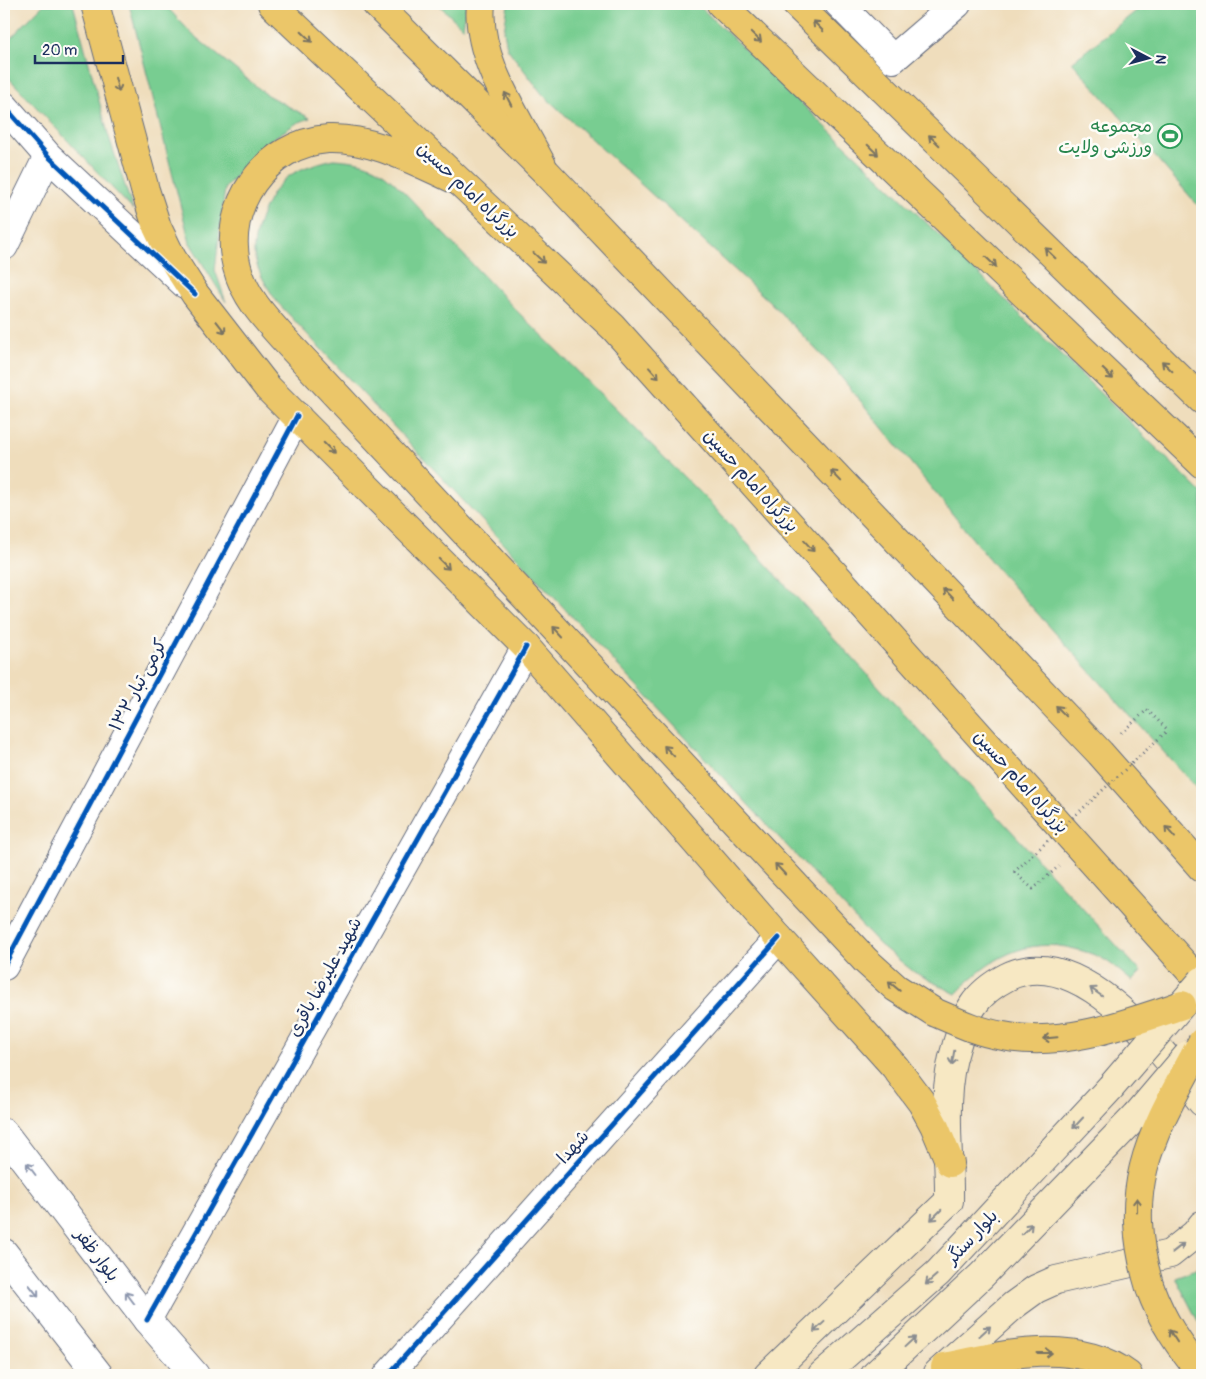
<svg xmlns="http://www.w3.org/2000/svg" width="1206" height="1379" font-family="Pangolin,'Playpen Sans Arabic',sans-serif">
<style>
.green{fill:#78cd91;stroke:#4a7e78}
.lines{fill:none;stroke-linecap:round;stroke-linejoin:round}
.minor-casing{stroke:#656c7f;stroke-width:30}
.tertiary-casing{stroke:#656c7f;stroke-width:30}
.secondary-casing{stroke:#656c7f;stroke-width:30}
.primary-casing{stroke:#656c7f;stroke-width:30}
.trunk-casing{stroke:#656c7f;stroke-width:30}
.path{stroke:#656c7f;stroke-width:3;stroke-dasharray:1 4;stroke-linecap:butt}
.minor{stroke:#fff;stroke-width:28}
.tertiary{stroke:#fff;stroke-width:28}
.secondary{stroke:#f7e8c3;stroke-width:28}
.primary{stroke:#ebc669;stroke-width:28}
.trunk{stroke:#ebc669;stroke-width:28}
.secondary-bridge-casing{stroke:#656c7f;stroke-width:30;stroke-linecap:butt}
.primary-bridge-casing{stroke:#656c7f;stroke-width:30;stroke-linecap:butt}
.path-bridge{stroke:#656c7f;stroke-width:3;stroke-dasharray:1 4;stroke-linecap:butt}
.secondary-bridge{stroke:#f7e8c3;stroke-width:28}
.primary-bridge{stroke:#ebc669;stroke-width:28}
.cycleway-casing{stroke:#fdfcf7;stroke-width:8}
.cycleway{stroke:#0057b8;stroke-width:5}
.oneway{stroke:#797363}
.oneway2{stroke:#898c90}
.oneway3{stroke:#8d97ae}
.labels{text-anchor:middle;dominant-baseline:central;stroke-width:5;stroke-linejoin:round;paint-order:stroke}
.leisure-label{font-size:18px;fill:#27864d;stroke:#fdfcf7;text-anchor:end}
.street-label{font-size:18px;fill:#1b2f5e;stroke:#fdfcf7}
</style>
<rect width="100%" height="100%" fill="#fdfcf7"/>
<filter id="ink" filterUnits="userSpaceOnUse"><feTurbulence type="fractalNoise" baseFrequency=".02" numOctaves="2"/><feDisplacementMap in="SourceGraphic" scale="10" xChannelSelector="R" yChannelSelector="G"/><feConvolveMatrix kernelMatrix="1 2 1 2 8 2 1 2 1" color-interpolation-filters="sRGB"/></filter>
<filter id="wash" filterUnits="userSpaceOnUse"><feTurbulence type="fractalNoise" baseFrequency=".0096" numOctaves="4" result="noise"/><feDisplacementMap in="SourceGraphic" scale="20" xChannelSelector="R" yChannelSelector="G"/><feGaussianBlur stdDeviation="1.12" result="paint"/><feColorMatrix in="noise" values="0 0 0 0 0 0 0 0 0 0 0 0 0 0 0 0 0 1.4 0 .05"/><feComposite in="paint" operator="in"/></filter>
<g filter="url(#wash)">
<rect width="100%" height="100%" fill="#efddbc"/>
<path class="green" d="M44 4H73L108 134 133 210 4 73V45Z
M129 4H164L193 35 267 95 310 118 297 123 264 144 225 188 215 270 226 302 190 243Z
M438 4H466L463 28Z
M508 4H697L932 228 1202 493V794L998 570 832 366 769 301 543 95 507 48 504 31Z
M1145 4H1202V210L1072 62Z
M333 159C367 161 378 166 402 190L513 307 710 503 1141 972 1132 981C1124 975 1116 967 1108 962 1098 955 1086 952 1075 949 1026 936 988 959 956 994L914 972 879 944 277 302C268 288 256 270 254 253 253 231 266 199 281 183 294 169 315 164 333 159Z
M1202 1267V1329L1175 1277Z"/>
</g>
<g filter="url(#ink)">
<g class="lines">
<defs>
<path id="minor" d="M839 4 893 59 957 4
M4 106 48 156 185 284
M4 246 48 156
M4 966 297 416
M147 1320 526 647
M388 1375 779 938"/>
<path id="tertiary" d="M4 1133 147 1320 195 1375
M4 1253 99 1375"/>
<path id="secondary" d="M938 1373 1014 1305 1036 1289 1056 1280 1170 1254 1195 1234 1202 1225
M768 1375 949 1201C950 1151 940 1097 956 1047 966 1013 974 994 1007 977 1080 940 1164 1054 1202 1102
M822 1375 938 1273 1111 1087
M875 1375 982 1275 1137 1115"/>
<path id="primary" d="M95 4 145 190 157 227 172 258 195 294 268 388 526 647 779 938 895 1067 922 1103 934 1125 950 1163
M481 4C475 58 518 118 542 165
M721 4 1202 464
M796 4 1202 400
M458 181C418 163 373 137 328 139 266 143 221 207 237 267 244 295 263 316 282 337L866 961 896 988 934 1012
M1150 1288C1162 1321 1180 1347 1202 1374
M945 1367C1002 1354 1078 1337 1128 1375"/>
<path id="trunk" d="M272 4 613 327 1202 984
M376 4 547 173 1100 753 1202 868"/>
</defs>
<use href="#minor" class="minor-casing"/>
<use href="#tertiary" class="tertiary-casing"/>
<use href="#secondary" class="secondary-casing"/>
<use href="#primary" class="primary-casing"/>
<use href="#trunk" class="trunk-casing"/>
<path class="path" d="M1121 733 1147 710 1168 730
M1014 872 1033 889 1059 866"/>
<use href="#minor" class="minor"/>
<use href="#tertiary" class="tertiary"/>
<use href="#secondary" class="secondary"/>
<use href="#primary" class="primary"/>
<use href="#trunk" class="trunk"/>
<defs>
<path id="secondary-bridge" d="M1111 1087 1202 981
M1137 1115 1188 1055"/>
<path id="primary-bridge" d="M934 1012C957 1022 978 1032 1003 1036 1063 1048 1125 1024 1182 1005
M1150 1288C1118 1183 1154 1131 1202 1042"/>
</defs>
<use href="#secondary-bridge" class="secondary-bridge-casing"/>
<use href="#primary-bridge" class="primary-bridge-casing"/>
<path class="path-bridge" d="M1014 872 1168 730"/>
<use href="#secondary-bridge" class="secondary-bridge"/>
<use href="#primary-bridge" class="primary-bridge"/>
<defs>
<path id="cycleway" d="M4 106 48 156 195 294
M4 966 297 416
M147 1320 526 647
M388 1375 779 938"/>
</defs>
<use href="#cycleway" class="cycleway-casing"/>
<use href="#cycleway" class="cycleway"/>
</g>
<defs><path id="oneway-shaft" d="M-6 0H5M1.5-3L5.5 0L1.5 3" fill="none" stroke-width="1.6" stroke-linecap="round" stroke-linejoin="round" transform="scale(1.25)"/></defs>
<g class="oneway">
<use href="#oneway-shaft" transform="translate(818 26) rotate(-135)"/>
<use href="#oneway-shaft" transform="translate(307 37) rotate(44)"/>
<use href="#oneway-shaft" transform="translate(756 37) rotate(44)"/>
<use href="#oneway-shaft" transform="translate(117 85) rotate(75)"/>
<use href="#oneway-shaft" transform="translate(508 99) rotate(-117)"/>
<use href="#oneway-shaft" transform="translate(934 140) rotate(-136)"/>
<use href="#oneway-shaft" transform="translate(873 150) rotate(44)"/>
<use href="#oneway-shaft" transform="translate(1050 253) rotate(-136)"/>
<use href="#oneway-shaft" transform="translate(539 258) rotate(43)"/>
<use href="#oneway-shaft" transform="translate(991 262) rotate(44)"/>
<use href="#oneway-shaft" transform="translate(221 327) rotate(52)"/>
<use href="#oneway-shaft" transform="translate(1167 366) rotate(-136)"/>
<use href="#oneway-shaft" transform="translate(654 373) rotate(48)"/>
<use href="#oneway-shaft" transform="translate(1108 374) rotate(44)"/>
<use href="#oneway-shaft" transform="translate(329 448) rotate(45)"/>
<use href="#oneway-shaft" transform="translate(836 476) rotate(-134)"/>
<use href="#oneway-shaft" transform="translate(809 546) rotate(48)"/>
<use href="#oneway-shaft" transform="translate(444 564) rotate(45)"/>
<use href="#oneway-shaft" transform="translate(948 594) rotate(-134)"/>
<use href="#oneway-shaft" transform="translate(558 632) rotate(-133)"/>
<use href="#oneway-shaft" transform="translate(1061 711) rotate(-134)"/>
<use href="#oneway-shaft" transform="translate(669 751) rotate(-134)"/>
<use href="#oneway-shaft" transform="translate(1170 832) rotate(-132)"/>
<use href="#oneway-shaft" transform="translate(780 869) rotate(-133)"/>
<use href="#oneway-shaft" transform="translate(894 986) rotate(-140)"/>
<use href="#oneway-shaft" transform="translate(1050 1038) rotate(175)"/>
<use href="#oneway-shaft" transform="translate(1137 1205) rotate(-90)"/>
<use href="#oneway-shaft" transform="translate(1173 1336) rotate(-123)"/>
<use href="#oneway-shaft" transform="translate(1045 1353)"/>
</g>
<g class="oneway2">
<use href="#oneway-shaft" transform="translate(1096 992) rotate(-145)"/>
<use href="#oneway-shaft" transform="translate(953 1058) rotate(100)"/>
<use href="#oneway-shaft" transform="translate(1078 1123) rotate(133)"/>
<use href="#oneway-shaft" transform="translate(936 1215) rotate(135)"/>
<use href="#oneway-shaft" transform="translate(1027 1229) rotate(-46)"/>
<use href="#oneway-shaft" transform="translate(1178 1248) rotate(-38)"/>
<use href="#oneway-shaft" transform="translate(931 1280) rotate(139)"/>
<use href="#oneway-shaft" transform="translate(819 1327) rotate(137)"/>
<use href="#oneway-shaft" transform="translate(985 1331) rotate(-42)"/>
<use href="#oneway-shaft" transform="translate(910 1342) rotate(-43)"/>
</g>
<g class="oneway3">
<use href="#oneway-shaft" transform="translate(31 1169) rotate(-127)"/>
<use href="#oneway-shaft" transform="translate(34 1291) rotate(52)"/>
<use href="#oneway-shaft" transform="translate(130 1298) rotate(-127)"/>
</g>
</g>
<defs>
<symbol id="stadium-ring" viewBox="-11 -11 22 22"><circle r="9.5" fill="#fdfcf7" stroke="#2e9e5b" stroke-width="1.5"/><path d="M0-5a6.5 5 0 1 0 0 10a6.5 5 0 1 0 0-10ZM-3.5-1.8h7v3.6h-7Z" fill="#2e9e5b"/></symbol>
</defs>
<g fill-rule="evenodd">
<use href="#stadium-ring" x="1156" y="122" width="28" height="28"/>
</g>
<g class="labels">
<g class="leisure-label">
<text x="1152" y="126">مجموعه<tspan x="1152" dy="21">ورزشی ولایت</tspan></text>
</g>
<g class="street-label">
<text transform="translate(468 190) rotate(43)">بزرگراه امام حسین</text>
<text transform="translate(751 481) rotate(48)">بزرگراه امام حسین</text>
<text transform="translate(138 685) rotate(-62)">کرمی تبار ۱۳۲</text>
<text transform="translate(1021 782) rotate(48)">بزرگراه امام حسین</text>
<text transform="translate(325 977) rotate(-61)">شهید علیرضا باقری</text>
<text transform="translate(573 1147) rotate(-48)">شهدا</text>
<text transform="translate(972 1237) rotate(-47)">بلوار سنگر</text>
<text transform="translate(97 1255) rotate(53)">بلوار ظفر</text>
</g>
</g>
<rect width="1206" height="1379" fill="none" stroke="#fdfcf7" stroke-width="20"/>
<g transform="translate(1148 58) rotate(96)" stroke="#fdfcf7" stroke-width="4" paint-order="stroke">
<path d="M0-4L9 19L0 12L-9 19Z" fill="#1b2f5e"/>
<text y="-8" font-size="14" font-weight="bold" text-anchor="middle" fill="#1b2f5e">N</text>
</g>
<path d="M35 55v8h88v-8" fill="none" stroke="#1b2f5e" stroke-width="2.5"/>
<text x="42" y="55" font-size="15" fill="#1b2f5e" stroke="#fdfcf7" stroke-width="4" paint-order="stroke">20 m</text>
</svg>
